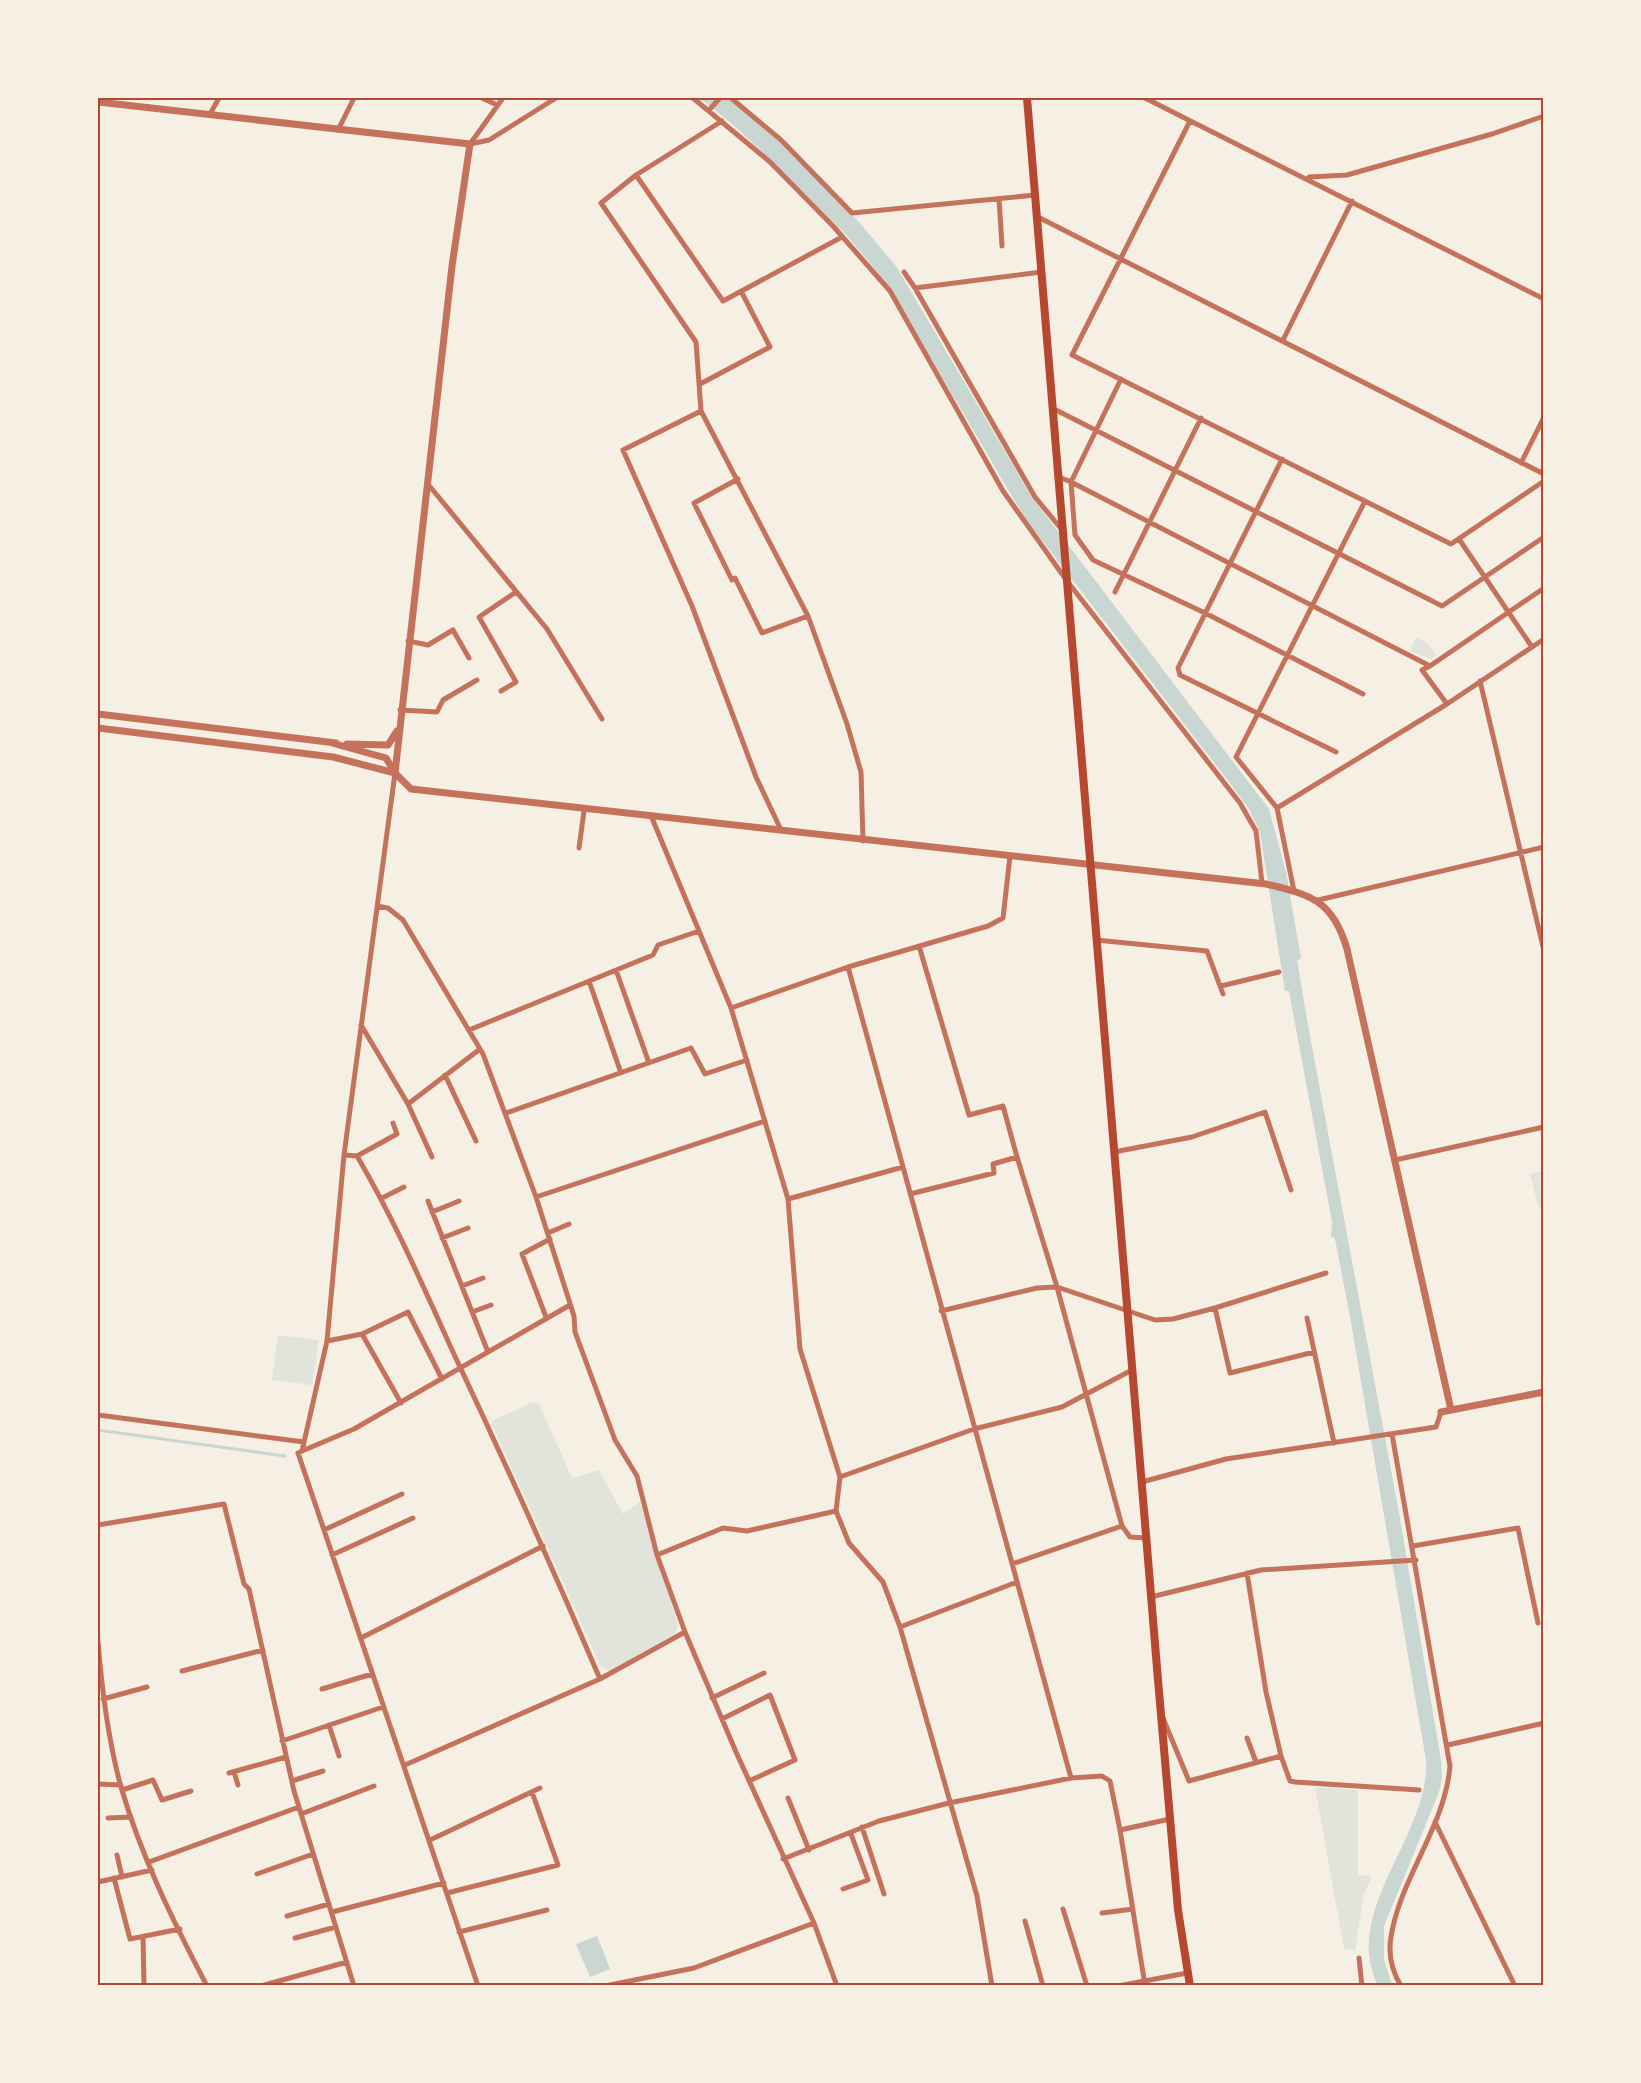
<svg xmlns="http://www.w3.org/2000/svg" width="1641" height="2083" font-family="'Golos Text',sans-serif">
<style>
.green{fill:#e2e4dc}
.water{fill:#c9d6d2}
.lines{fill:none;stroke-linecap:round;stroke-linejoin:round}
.stream{stroke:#c9d6d2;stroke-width:3}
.minor{stroke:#c5725c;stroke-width:5}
.tertiary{stroke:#c5725c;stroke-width:7}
.secondary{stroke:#b5482f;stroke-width:8}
.neatline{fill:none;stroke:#b5482f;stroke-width:2}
</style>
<rect width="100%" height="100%" fill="#f6efe4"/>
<path class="green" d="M1416 637 1426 642 1437 656 1431 659 1410 651Z
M1543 1171V1208L1539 1209 1530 1174Z
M278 1335 319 1340 312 1385 272 1380Z
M533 1402 539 1404 572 1478 599 1470 623 1514 640 1502 678 1625 675 1634 609 1671 601 1667 492 1424 494 1420Z
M1315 1787 1358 1790V1875L1372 1876 1364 1894 1355 1951 1344 1949Z"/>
<path class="water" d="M700 98H727L738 106 778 141 858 221 896 266 1031 496 1269 809 1286 872 1301 959 1297 960 1307 1020 1399 1513 1441 1760 1442 1779 1439 1792 1384 1926V1960L1392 1985H1378C1340 1912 1431 1834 1426 1760L1349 1311 1335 1239 1331 1236 1332 1222 1289 991H1285L1260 832 1249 809 1223 774 1026 520 888 285 848 237 796 185 738 129Z
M597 1936 610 1969 590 1977 576 1944Z"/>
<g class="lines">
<path class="stream" d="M98 1430 285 1456"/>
<path class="minor" d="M482 98 497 105
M693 98 770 162 833 226 890 291 1003 491 1067 581 1240 803 1256 831 1262 883
M731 98 781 140 852 213 1035 195
M1145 98 1544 299
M709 110 720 98
M210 114 219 98
M722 121 636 175 601 203 696 342 701 411 808 616 847 724 861 772 863 841
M1190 121 1072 355 1451 544 1544 481
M338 130 354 98
M470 144 489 140 556 98
M470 144 503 98
M636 175 723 301 842 237
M1309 177 1347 175 1492 134 1544 116
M999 199 1002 246
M1036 216 1544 474
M904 272 915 288 1035 497 1063 531
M915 288 1041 272
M1283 340 1352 201
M1121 379 1071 482 1430 666 1544 588
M700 384 770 347 741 291
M1054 409 1442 606 1544 537
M701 411 623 450 692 606 756 777 781 830
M1282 459 1178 668 1180 675 1336 752
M1521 463 1544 417
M1059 477 1071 482 1075 535 1093 560 1205 613 1363 694
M427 483 547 629 602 719
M1459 539 1532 647
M735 578 762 633 808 616
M732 580 694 503 738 479
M1115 592 1201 418
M408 641 428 645 453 630 469 658
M1430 666 1422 670 1447 704
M1480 681 1544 951
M501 691 516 682 479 617 516 592
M400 710 437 712 443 700 477 680
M395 773 344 1155 327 1341 302 1451 298 1453 478 1986
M1277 808 1447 704 1544 639
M652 818 731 1008 788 1199 800 1349 840 1477 836 1511 849 1543 883 1582 900 1627 977 1896 992 1986
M579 848 584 811
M1294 891 1277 808 1236 757 1365 501
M1314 901 1544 847
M377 906 388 908 403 920 483 1054 536 1197 574 1316 575 1332 615 1440 637 1476 657 1555 685 1632 736 1752 814 1923 837 1986
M1096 940 1207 951 1223 994
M919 946 969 1115 1003 1106 1017 1157
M848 967 1071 1778
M616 970 649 1063
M589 981 621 1073
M1221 986 1279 972
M731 1008 848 967 988 926 1003 918 1010 856
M361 1025 408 1104 432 1157
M469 1030 653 955 658 945 699 931
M445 1075 476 1141
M408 1104 480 1049
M506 1113 691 1048 705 1074 747 1060
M1114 1152 1192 1137 1265 1112 1291 1190
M344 1155 357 1156 397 1134 393 1123
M357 1156C394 1219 423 1286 453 1352 504 1460 553 1569 600 1679
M1395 1160 1544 1127
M910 1194 994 1173 993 1164 1017 1157 1057 1287 1122 1526 1130 1537 1147 1538
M536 1197 765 1121
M382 1198 404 1187
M788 1199 903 1167
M428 1201 488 1352
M432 1212 459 1201
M548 1233 569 1224
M442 1238 468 1228
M462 1286 483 1278
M1215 1308 1326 1273
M941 1311 1037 1288 1057 1287 1155 1320 1173 1319 1215 1308 1230 1373 1314 1352
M472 1312 491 1305
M546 1317 522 1254 550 1239
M1307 1318 1334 1443
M362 1334 401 1403
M327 1341 362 1334 408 1312 442 1379
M98 1415 304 1442
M1392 1434 1450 1766C1445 1827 1400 1878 1391 1937 1388 1954 1392 1971 1401 1986
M302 1451 354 1429 570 1305
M840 1477 974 1429 1062 1407 1132 1370
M1142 1482 1226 1459 1436 1427 1441 1412
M98 1525 224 1504 244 1584 249 1589 294 1791 354 1986
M324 1530 402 1494
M1413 1546 1518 1528 1538 1623
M332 1555 413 1518
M657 1555 723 1528 747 1531 836 1511
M1012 1564 1122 1526
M1151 1597 1261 1570 1416 1560
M900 1627 1017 1582
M361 1638 543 1546
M98 1642C102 1691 108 1740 121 1787 141 1856 174 1923 207 1986
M182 1671 263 1650
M322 1689 372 1674
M712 1698 764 1673
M103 1699 147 1687
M1163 1718 1189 1781 1281 1756 1266 1692 1247 1573
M722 1719 770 1695 795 1760 749 1781
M329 1725 339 1756
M1247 1738 1256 1762
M282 1741 383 1707
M1448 1745 1544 1723
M1281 1756 1290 1781 1295 1782 1419 1790
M405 1765 600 1679 685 1632
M234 1772 238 1785
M229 1773 286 1757
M292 1781 323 1771
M98 1784 121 1785
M122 1790 153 1780 162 1800 191 1791
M788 1798 809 1850
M301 1814 374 1786
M108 1818 131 1817
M1435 1822 1515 1986
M862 1827 884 1894
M430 1840 540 1788
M117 1855 122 1877
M783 1859 879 1821 949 1803 1071 1778 1102 1776 1110 1781 1120 1830
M149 1862 299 1807
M257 1874 313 1854
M114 1878 130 1939 180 1929
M98 1882 152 1870
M843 1889 868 1880 851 1834
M447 1893 558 1865 532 1792
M1063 1909 1087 1986
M332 1912 444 1883
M1102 1913 1133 1909
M287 1916 329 1904
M1025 1921 1043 1986
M459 1932 547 1910
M143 1937 144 1986
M295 1938 336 1927
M1359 1958 1362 1986
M1144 1979 1120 1830 1170 1819
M261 1986 347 1962
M605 1986 694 1968 814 1923
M1118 1986 1187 1973"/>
<path class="tertiary" d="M98 102 470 144 452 266 395 773
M98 714 336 743
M98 728 333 757 395 773
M332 743 386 758 395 773 411 789 1266 884C1312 895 1333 901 1347 949L1451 1410
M347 744 388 745 397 731
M1441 1412 1544 1392"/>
<path class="secondary" d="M1027 98 1158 1680 1178 1910 1190 1986"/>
</g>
<rect width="1641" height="2083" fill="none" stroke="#f6efe4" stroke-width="198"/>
<rect x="99" y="99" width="1443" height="1885" class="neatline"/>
</svg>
